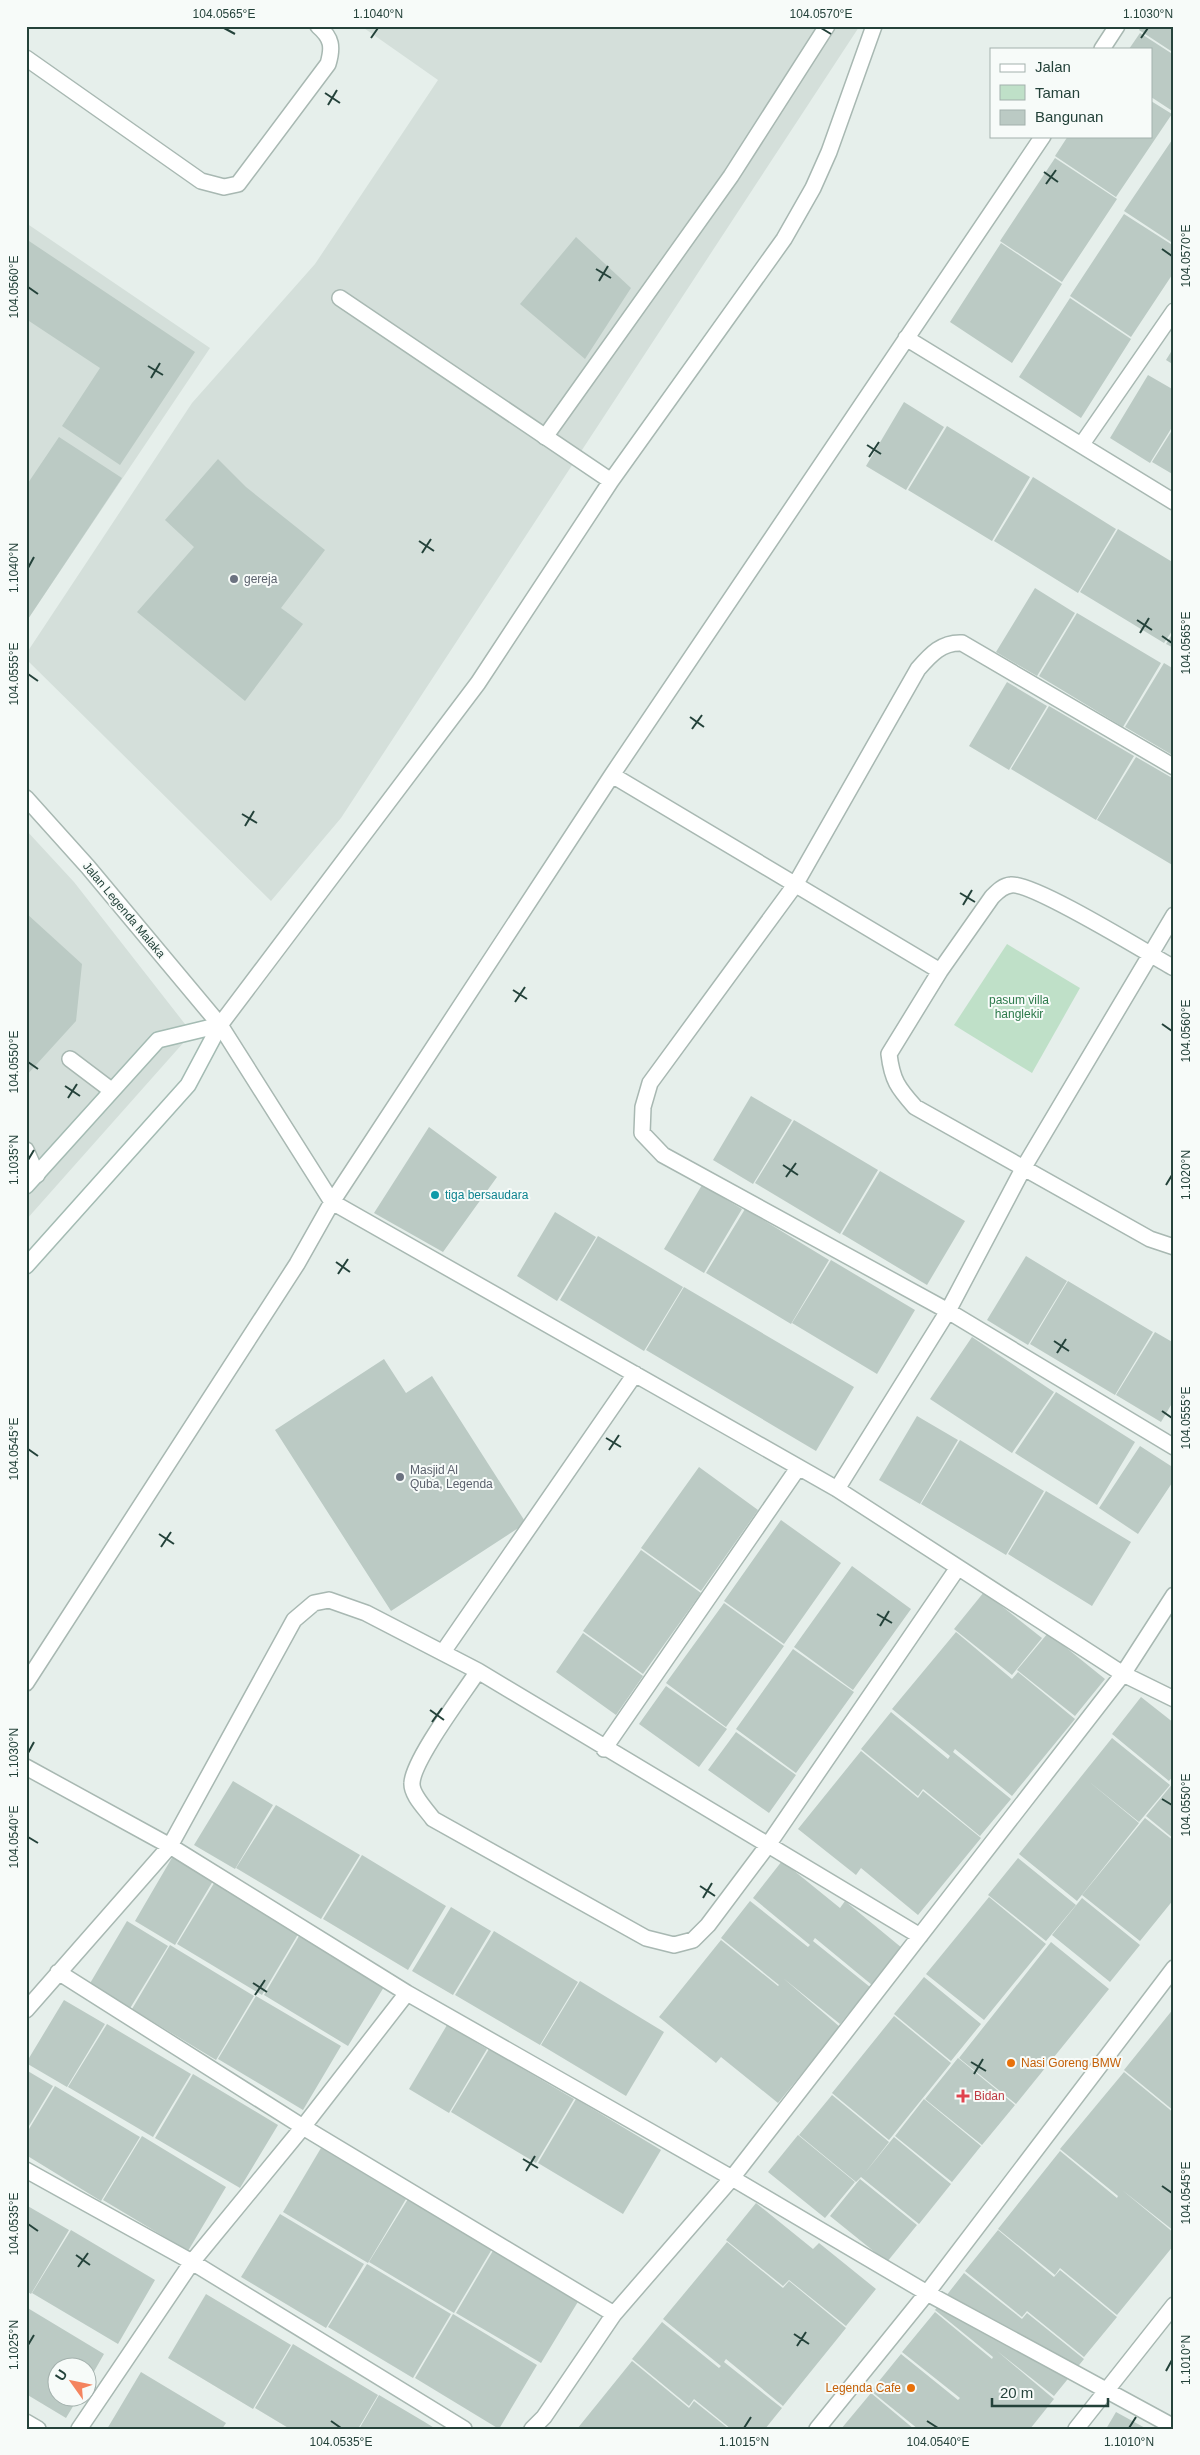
<svg xmlns="http://www.w3.org/2000/svg" width="1200" height="2455" font-family="Helvetica,sans-serif">
<style>
.built{fill:#d4dfda}
.green{fill:#bfe0c8}
.building{fill:#bbcac4}
.lines{fill:none;stroke-linecap:round;stroke-linejoin:round}
.lane-casing{stroke:#a8b8b2;stroke-width:18}
.street-casing{stroke:#a8b8b2;stroke-width:18}
.secondary-casing{stroke:#a4bbb3;stroke-width:18}
.lane{stroke:#fff;stroke-width:15}
.street{stroke:#fff;stroke-width:15}
.secondary{stroke:#fff;stroke-width:15}
.ticks{fill:none;stroke:#24423a;stroke-width:2}
.worship-dot{fill:#6b7280;stroke:#f7fbf9;stroke-width:2}
.culture-dot{fill:#0f9aa8;stroke:#f7fbf9;stroke-width:2}
.food-dot{fill:#e8710a;stroke:#f7fbf9;stroke-width:2}
.health-dot{fill:#e0444e;stroke:#f7fbf9;stroke-width:2}
.labels{text-anchor:middle;dominant-baseline:central;stroke-width:4;stroke-linejoin:round;paint-order:stroke}
.worship-label{font-size:12px;fill:#5b616d;stroke:#f7fbf9;text-anchor:start}
.street-label{font-size:12px;fill:#24423a;stroke:#f7fbf9}
.park-label{font-size:12px;fill:#2d7a4b;stroke:#f7fbf9}
.culture-label{font-size:12px;fill:#0d838f;stroke:#f7fbf9;text-anchor:start}
.food-label{font-size:12px;fill:#c56008;stroke:#f7fbf9;text-anchor:start}
.health-label{font-size:12px;fill:#be3a42;stroke:#f7fbf9;text-anchor:start}
.neatline{fill:none;stroke:#24423a;stroke-width:2}
.ticks-label{font-size:12px;text-anchor:middle;fill:#24423a}
</style>
<rect width="100%" height="100%" fill="#e6efeb"/>
<path class="built" d="M361 26 859 27 341 818 271 901 26 659V654L192 403 315 264 438 80Z
M26 223 210 348 26 622Z
M26 830 74 882 192 1033 26 1220Z"/>
<path class="green" d="M1007 944 1080 988 1032 1073 954 1025Z"/>
<path class="building" d="M1141 26H1174V53L1139 30Z
M1140 33 1174 55V112L1151 97V49H1129Z
M1151 101 1172 114 1116 197 1055 156 1068 136H1151Z
M1174 137V244L1124 211Z
M1055 158 1117 199 1062 282 1000 241Z
M1124 214 1174 246V272L1131 337 1070 296Z
M576 237 631 288 585 359 520 304Z
M26 239 195 352 120 465 62 426 100 368 26 319Z
M1001 243 1062 284 1012 363 950 322Z
M1070 298 1131 339 1081 418 1019 377Z
M1174 347V365L1166 360Z
M1148 375 1174 390V424L1150 463 1110 438Z
M904 402 944 427 906 490 866 466Z
M947 426 1030 477 992 541 908 490Z
M1174 427V475L1152 462Z
M59 437 122 478 26 622V486Z
M218 459 246 487 325 550 281 608 303 624 245 701 137 612 194 547 165 520Z
M1033 477 1116 529 1078 593 994 541Z
M1118 529 1174 563V628L1164 643 1080 592Z
M1035 588 1075 613 1037 676 996 652Z
M1077 613 1161 663 1123 727 1039 676Z
M1174 631V648L1166 644Z
M1164 663 1174 669V756L1125 727Z
M1007 682 1047 706 1009 770 969 746Z
M1049 706 1134 756 1096 820 1011 769Z
M1136 757 1174 779V866L1097 820Z
M26 913 82 964 76 1021 26 1076Z
M751 1096 792 1120 753 1184 713 1160Z
M794 1120 878 1170 840 1234 755 1183Z
M429 1127 497 1177 443 1252 374 1213Z
M880 1171 965 1221 927 1285 842 1234Z
M702 1185 742 1209 704 1273 664 1249Z
M745 1209 829 1260 791 1324 706 1273Z
M555 1212 596 1237 557 1301 517 1276Z
M598 1236 683 1287 644 1351 560 1300Z
M1026 1256 1067 1281 1028 1345 987 1320Z
M831 1260 915 1310 877 1374 792 1323Z
M1068 1281 1153 1332 1115 1395 1030 1344Z
M684 1287 854 1387 816 1451 646 1350Z
M1155 1332 1174 1343V1400L1161 1422 1116 1395Z
M972 1337 1054 1392 1012 1453 930 1399Z
M384 1359 406 1393 432 1376 526 1523 391 1611 275 1430Z
M1056 1392 1135 1442 1097 1505 1015 1453Z
M917 1416 958 1440 920 1504 879 1480Z
M960 1440 1044 1491 1006 1555 921 1504Z
M1140 1446 1174 1468V1480L1138 1534 1099 1508Z
M699 1467 758 1510 701 1591 641 1548Z
M1046 1491 1131 1542 1092 1606 1008 1554Z
M781 1520 841 1563 784 1644 724 1601Z
M641 1550 701 1593 643 1674 583 1631Z
M852 1566 911 1609 853 1690 794 1647Z
M984 1592 1042 1638 1012 1675 954 1629Z
M724 1603 784 1646 726 1727 666 1683Z
M956 1632 1012 1679 1018 1672 1075 1719 1012 1796 955 1749 953 1752 1011 1799 980 1836 923 1789 918 1796 861 1749 891 1712 948 1759 950 1756 892 1709Z
M583 1633 643 1676 616 1715 556 1672Z
M1048 1633 1105 1679 1075 1716 1017 1670Z
M793 1649 854 1692 796 1773 736 1729Z
M666 1686 727 1729 699 1767 639 1724Z
M1141 1697 1174 1723V1775L1169 1781 1112 1734Z
M736 1732 796 1775 769 1813 708 1770Z
M1112 1738 1170 1785 1139 1822 1087 1780 1139 1823 1077 1901 1019 1854Z
M861 1751 918 1798 923 1791 981 1838 918 1915 861 1868 856 1875 798 1829Z
M233 1781 273 1805 235 1869 194 1845Z
M1174 1782V1839L1146 1816Z
M276 1805 360 1855 321 1919 236 1868Z
M1145 1818 1174 1841V1899L1140 1941 1082 1895Z
M362 1855 446 1906 408 1970 323 1919Z
M173 1856 213 1881 175 1945 135 1921Z
M1018 1858 1076 1905 1046 1941 988 1895Z
M782 1861 840 1908 845 1901 902 1948 872 1985 815 1938 813 1941 870 1987 840 2024 783 1978 840 2027 778 2103 721 2057 716 2063 659 2017 721 1940 778 1986 779 1985 721 1938 750 1901 808 1947 810 1945 753 1898Z
M216 1880 300 1931 262 1995 177 1944Z
M989 1897 1046 1944 984 2020 926 1974Z
M1082 1898 1140 1945 1110 1982 1052 1935Z
M451 1907 491 1931 453 1995 412 1971Z
M127 1921 168 1946 129 2010 89 1985Z
M302 1931 387 1982 348 2046 264 1995Z
M494 1931 578 1982 540 2045 455 1995Z
M1051 1942 1109 1989 1016 2104 959 2058Z
M170 1945 254 1996 216 2060 132 2009Z
M924 1977 981 2024 951 2061 894 2014Z
M580 1981 664 2032 626 2096 541 2045Z
M256 1996 341 2046 303 2110 218 2059Z
M64 2000 105 2024 67 2087 26 2063Z
M1174 2008V2111L1124 2070Z
M894 2016 951 2063 889 2140 832 2093Z
M107 2024 191 2074 153 2137 68 2087Z
M447 2025 487 2049 449 2113 409 2089Z
M489 2049 574 2099 536 2163 451 2112Z
M958 2058 1015 2105 982 2145 925 2099Z
M26 2070 53 2086 26 2131Z
M1124 2072 1174 2113V2231L1122 2190 1174 2233V2245L1117 2315 1060 2268 1055 2275 998 2229 1060 2151 1117 2198 1118 2196 1060 2149Z
M193 2074 278 2125 240 2188 155 2138Z
M55 2086 140 2137 101 2201 26 2155V2134Z
M832 2095 889 2142 864 2174 894 2137 951 2184 919 2224 861 2177 856 2182 799 2135Z
M576 2099 661 2150 623 2214 538 2163Z
M924 2099 981 2146 952 2182 895 2136Z
M798 2135 855 2182 825 2218 768 2172Z
M142 2136 226 2187 188 2251 103 2200Z
M321 2148 406 2199 368 2263 283 2212Z
M860 2179 917 2225 887 2262 830 2216Z
M408 2199 492 2249 454 2313 369 2262Z
M756 2203 813 2249 819 2243 876 2289 846 2326 789 2280 783 2286 726 2240Z
M26 2205 69 2230 31 2294 26 2291Z
M280 2214 364 2264 326 2328 241 2277Z
M71 2230 155 2280 118 2344 32 2293Z
M998 2230 1054 2277 1060 2270 1117 2317 1084 2357 1027 2311 1022 2317 965 2271Z
M727 2242 783 2288 789 2281 846 2328 783 2406 726 2359 724 2362 782 2408 765 2429H731L694 2399 689 2406 632 2359 662 2322 719 2368 721 2366 663 2319Z
M494 2249 579 2300 541 2363 456 2313Z
M367 2264 451 2314 413 2378 328 2327Z
M964 2273 1022 2319 1027 2313 1084 2359 1054 2396 997 2351 1054 2399 1030 2429H918L871 2391 901 2354 958 2400 960 2398 902 2352 935 2312 992 2359 993 2357 935 2310Z
M206 2294 291 2345 253 2409 168 2358Z
M26 2307 104 2354 88 2382V2368H58V2398H78L66 2418 26 2394Z
M453 2314 537 2365 499 2429 415 2378Z
M293 2344 378 2395 358 2429H290L255 2408Z
M632 2361 689 2408 694 2401 729 2429H577Z
M141 2372 226 2423 222 2429H107Z
M871 2393 914 2429H841Z
M379 2395 423 2421 436 2429H359Z
M1116 2412 1147 2429H1106Z"/>
<g class="lines">
<defs>
<path id="lane" d="M26 58 201 181 224 187 238 184 328 64C333 47 332 38 318 26
M545 437 731 176 827 26
M70 1059 111 1090
M26 1150 37 1175"/>
<path id="street" d="M1102 49 1117 26
M340 298 611 481
M906 338 1174 502
M1082 444 1174 311
M1174 767 962 643C942 642 931 654 918 669L795 885 650 1083 643 1107 642 1133 663 1155 948 1311 1174 1447
M612 775 940 971
M26 798 88 867 220 1025 332 1202 837 1489 1123 1674 1174 1699
M1174 968C1147 953 1033 882 1011 885 1002 886 997 892 992 897L940 971 889 1054C892 1080 898 1088 915 1107L1150 1239 1174 1247
M220 1025 478 683 611 481 784 239 813 188 829 152 874 26
M837 1489 948 1311 1024 1167 1174 915
M443 1652 635 1374
M478 1671C463 1694 413 1760 412 1783 411 1795 426 1809 433 1819L646 1938 674 1945 693 1940 708 1925 768 1845 957 1569
M26 1683 297 1264 332 1202 612 775 1043 136
M604 1749 798 1468
M26 1767 170 1846 407 1993 732 2178 927 2293 1174 2427
M58 1972 303 2127 614 2314
M26 2010 170 1846 294 1620 314 1603 329 1600 366 1613 478 1671 920 1936
M26 2170 192 2262 464 2429
M26 2422 38 2429
M79 2429 192 2262 303 2127 407 1993
M532 2429 544 2417 614 2314 732 2178 1123 1674 1174 1595
M817 2429 927 2293 1174 1968
M1076 2429 1174 2305"/>
<path id="secondary" d="M26 1186 158 1040 220 1025
M26 1266 188 1085 220 1025"/>
</defs>
<use href="#lane" class="lane-casing"/>
<use href="#street" class="street-casing"/>
<use href="#secondary" class="secondary-casing"/>
<use href="#lane" class="lane"/>
<use href="#street" class="street"/>
<use href="#secondary" class="secondary"/>
</g>
<path class="ticks" d="M224 28 235 34M821 28 831 34M371 38 378 28M1141 38 1148 28M325 93 340 103M328 105 337 90M1044 172 1058 182M1046 184 1056 170M1162 249 1172 256M596 269 611 278M599 281 608 266M28 287 38 294M148 366 163 375M151 378 160 363M867 445 881 454M869 457 879 442M419 541 434 551M422 553 431 539M28 568 34 557M1137 620 1152 630M1140 633 1149 618M1162 636 1172 643M28 674 38 681M690 717 704 727M692 729 702 715M242 814 257 823M245 826 254 811M960 893 975 902M963 905 972 890M513 990 527 999M515 1002 525 987M1162 1024 1172 1031M28 1062 38 1069M65 1086 80 1096M68 1098 77 1084M28 1160 34 1150M783 1165 798 1175M786 1177 796 1163M1166 1185 1172 1175M336 1262 350 1272M338 1274 348 1259M1054 1341 1069 1351M1057 1353 1066 1339M1162 1411 1172 1418M606 1438 621 1447M28 1449 38 1456M609 1450 619 1435M159 1534 174 1544M161 1547 171 1532M877 1614 892 1623M880 1626 889 1611M430 1710 444 1720M432 1722 442 1708M28 1753 34 1742M1162 1799 1172 1805M28 1837 38 1843M700 1886 715 1896M703 1898 712 1883M253 1983 267 1992M255 1995 265 1980M971 2062 986 2071M974 2074 983 2059M523 2159 538 2168M526 2171 535 2156M1162 2186 1172 2193M28 2224 38 2231M76 2255 90 2265M78 2267 88 2253M794 2334 809 2344M28 2345 34 2335M797 2346 806 2332M1166 2371 1172 2360M331 2421 341 2428M927 2421 938 2428M744 2428 751 2417M1129 2428 1136 2417"/>
<g class="worship-dot">
<circle cx="234" cy="579" r="5"/>
<circle cx="400" cy="1477" r="5"/>
</g>
<circle class="culture-dot" cx="435" cy="1195" r="5"/>
<g class="food-dot">
<circle cx="1011" cy="2063" r="5"/>
<circle cx="911" cy="2388" r="5"/>
</g>
<path class="health-dot" d="M960.5 2088.5h5v5h5v5h-5v5h-5v-5h-5v-5h5z"/>
<g class="labels">
<g class="worship-label">
<text x="244" y="579">gereja</text>
<text x="410" y="1470">Masjid Al<tspan x="410" dy="14">Quba, Legenda</tspan></text>
</g>
<g class="street-label">
<text transform="translate(124 910) rotate(50)">Jalan Legenda Malaka</text>
</g>
<g class="park-label">
<text x="1019" y="1000">pasum villa<tspan x="1019" dy="14">hanglekir</tspan></text>
</g>
<g class="culture-label">
<text x="445" y="1195">tiga bersaudara</text>
</g>
<g class="food-label">
<text x="1021" y="2063">Nasi Goreng BMW</text>
<text x="901" y="2388" text-anchor="end">Legenda Cafe</text>
</g>
<g class="health-label">
<text x="974" y="2096">Bidan</text>
</g>
</g>
<rect width="1200" height="2455" fill="none" stroke="#f7fbf9" stroke-width="55"/>
<rect x="990" y="48" width="162" height="90" fill="#f7fbf9" stroke="#a3b1ad"/>
<rect x="1000" y="64" width="25" height="8" fill="#ffffff" stroke="#a3b1ad"/>
<text x="1035" y="72" font-size="15" fill="#24423a">Jalan</text>
<rect x="1000" y="85" width="25" height="15" fill="#bfe0c8" stroke="#a3b1ad"/>
<text x="1035" y="98" font-size="15" fill="#24423a">Taman</text>
<rect x="1000" y="110" width="25" height="15" fill="#bbcac4" stroke="#a3b1ad"/>
<text x="1035" y="122" font-size="15" fill="#24423a">Bangunan</text>
<g transform="translate(72 2382) rotate(303)"><circle r="24" fill="#f7fbf9" stroke="#a3b1ad"/>
<path d="M0-4L9 19L0 12L-9 19Z" fill="#f4845f"/>
<text y="-8" font-size="14" font-weight="bold" text-anchor="middle" fill="#24423a">U</text>
</g>
<path d="M992 2398v8h116v-8" fill="none" stroke="#24423a" stroke-width="2.5"/>
<text x="1000" y="2398" font-size="15" fill="#24423a" stroke="#f7fbf9" stroke-width="4" paint-order="stroke">20 m</text>
<rect x="28" y="28" width="1144" height="2400" class="neatline"/>
<g class="ticks-label">
<text x="224" y="18">104.0565°E</text>
<text x="378" y="18">1.1040°N</text>
<text x="821" y="18">104.0570°E</text>
<text x="1148" y="18">1.1030°N</text>
<text transform="translate(1186 256) rotate(-90)" y="4">104.0570°E</text>
<text transform="translate(14 287) rotate(-90)" y="4">104.0560°E</text>
<text transform="translate(14 568) rotate(-90)" y="4">1.1040°N</text>
<text transform="translate(1186 643) rotate(-90)" y="4">104.0565°E</text>
<text transform="translate(14 674) rotate(-90)" y="4">104.0555°E</text>
<text transform="translate(1186 1031) rotate(-90)" y="4">104.0560°E</text>
<text transform="translate(14 1062) rotate(-90)" y="4">104.0550°E</text>
<text transform="translate(14 1160) rotate(-90)" y="4">1.1035°N</text>
<text transform="translate(1186 1175) rotate(-90)" y="4">1.1020°N</text>
<text transform="translate(1186 1418) rotate(-90)" y="4">104.0555°E</text>
<text transform="translate(14 1449) rotate(-90)" y="4">104.0545°E</text>
<text transform="translate(14 1753) rotate(-90)" y="4">1.1030°N</text>
<text transform="translate(1186 1805) rotate(-90)" y="4">104.0550°E</text>
<text transform="translate(14 1837) rotate(-90)" y="4">104.0540°E</text>
<text transform="translate(1186 2193) rotate(-90)" y="4">104.0545°E</text>
<text transform="translate(14 2224) rotate(-90)" y="4">104.0535°E</text>
<text transform="translate(14 2345) rotate(-90)" y="4">1.1025°N</text>
<text transform="translate(1186 2360) rotate(-90)" y="4">1.1010°N</text>
<text x="341" y="2446">104.0535°E</text>
<text x="744" y="2446">1.1015°N</text>
<text x="938" y="2446">104.0540°E</text>
<text x="1129" y="2446">1.1010°N</text>
</g>
</svg>
